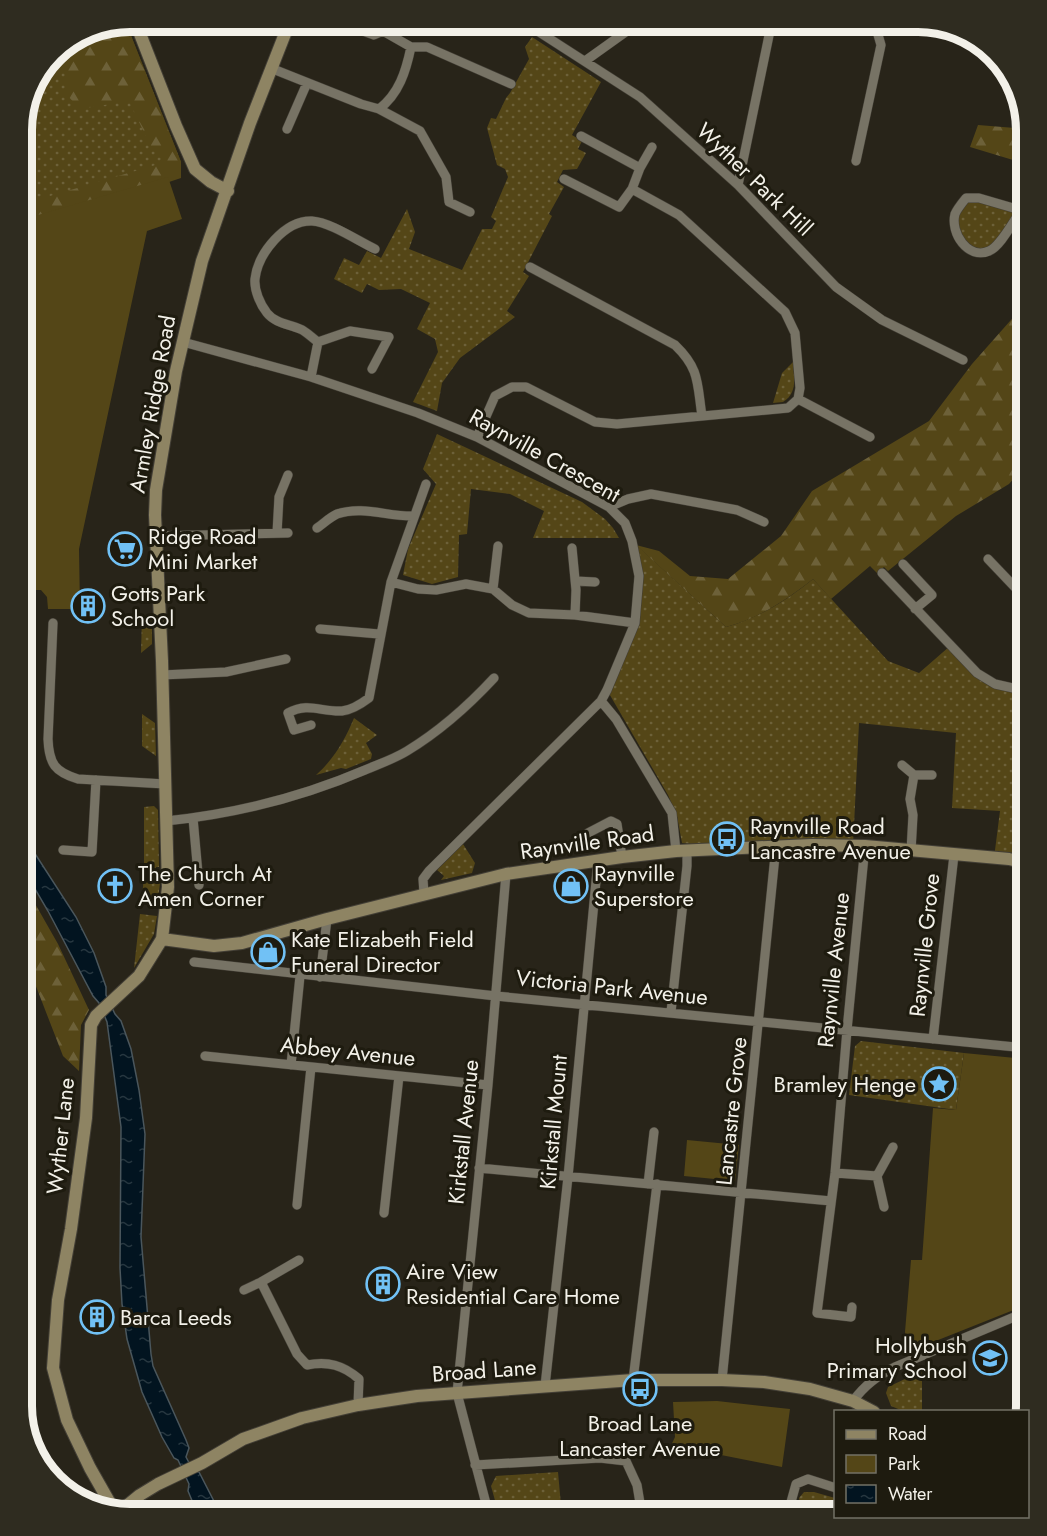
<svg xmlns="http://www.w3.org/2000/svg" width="1047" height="1536" font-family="Jost,sans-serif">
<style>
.grass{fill:url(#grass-dots)}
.forest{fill:url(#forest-firs)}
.park{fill:#544617}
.water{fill:url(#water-ripples);stroke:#4a565c;stroke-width:1.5}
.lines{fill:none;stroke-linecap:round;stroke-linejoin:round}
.street-casing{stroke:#433f36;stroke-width:10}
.secondary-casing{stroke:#433f36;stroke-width:14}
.street{stroke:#777365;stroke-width:9}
.secondary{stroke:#8e8463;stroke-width:12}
.labels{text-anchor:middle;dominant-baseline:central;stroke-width:6;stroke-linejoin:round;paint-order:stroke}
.street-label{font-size:22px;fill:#f3f1e9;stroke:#1e1b0f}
.poi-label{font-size:22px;fill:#f3f1e9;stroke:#1e1b0f;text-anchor:start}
.rim{fill:none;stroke:#f3f1e9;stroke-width:8}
</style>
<defs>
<pattern id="grass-dots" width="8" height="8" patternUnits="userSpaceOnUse" patternTransform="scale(1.5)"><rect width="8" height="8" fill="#544617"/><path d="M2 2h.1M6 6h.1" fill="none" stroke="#6d6139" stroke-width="1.8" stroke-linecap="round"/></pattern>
<pattern id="forest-firs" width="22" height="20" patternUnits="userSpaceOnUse" patternTransform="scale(1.5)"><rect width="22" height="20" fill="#544617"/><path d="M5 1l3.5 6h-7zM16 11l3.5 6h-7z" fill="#6d6139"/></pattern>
<pattern id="water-ripples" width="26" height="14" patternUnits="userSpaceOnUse" patternTransform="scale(1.5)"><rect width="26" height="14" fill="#021420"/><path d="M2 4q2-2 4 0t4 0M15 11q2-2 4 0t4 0" fill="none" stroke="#273740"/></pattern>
</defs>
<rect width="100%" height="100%" fill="#282419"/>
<path class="grass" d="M126 23 181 162 21 220V122L32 81 58 48Z
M532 37 601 82 572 135 582 141 578 149 586 153 577 169 563 170 557 182 564 187 549 214 552 216 523 272 529 276 507 311 515 317 460 358 442 383 437 411 413 402 438 352 435 339 417 329 430 303 401 289 379 290 367 284 362 293 334 279 344 258 359 265 367 251 381 258 407 209 415 232 409 249 462 270 482 229H492L496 221 491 217 508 177 505 169 497 165 487 128 491 118 496 119 506 98 510 93 529 59 525 47Z
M966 198 1020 210 987 252 963 244 954 224Z
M793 362C794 377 798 393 783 402L773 403 782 373Z
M437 434 582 502 605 519 613 528 619 538H533L544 511 510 494 471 489 467 534 459 535 458 577 432 584 403 575 408 549 436 484 423 469Z
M632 541 726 627C760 617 786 601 813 579L888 661 919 673 950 646 977 673 1026 691V863L994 858 1000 811 952 808 956 733 859 723 853 846 732 848 682 843 677 816 668 795 607 690 635 623 639 576Z
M142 615 152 616V644L141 653Z
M142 714 155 723 156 756 142 746Z
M354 718 377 735 366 743 372 754 371 759 346 769 341 768 316 775C334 759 345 740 354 718Z
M154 806 158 810 159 867H156V871L144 870V807Z
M463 844 475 863 472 873 441 880 444 876 437 870Z
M144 874H156V882L160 883 158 899H142Z
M140 914 157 916 154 934 134 968Z
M861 1041 964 1053 956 1110 849 1095 855 1046Z
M922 1371V1411H903L891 1406 886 1393 888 1387Z
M558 1472 561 1505 584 1503 585 1515H536L534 1510 516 1515H499L491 1486 496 1476Z
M804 1492H814L835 1498V1502L820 1515H802L799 1498Z"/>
<path class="forest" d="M126 23 181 162V178L21 231V208L33 201 159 164 162 157 151 147 129 101 80 109 66 94 64 46Z
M978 125 1026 129V164L970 147Z
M1026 303V464L1009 484 956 516 888 571 884 567 877 573 870 566 831 599 813 579C785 601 759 618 726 627L636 545 659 551 690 576 728 579 781 536 812 491 929 421 972 364Z
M21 879 58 944 89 1010 81 1025 79 1071 63 1056 32 976 21 954Z"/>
<path class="park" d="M168 177 182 219 147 231 79 549 80 609H48L47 597 41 590H21V220Z
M964 1053 1026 1059V1305L908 1352 905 1332 911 1260H922L933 1108 956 1110Z
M687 1140 739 1145 735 1181 684 1176Z
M717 1401 790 1409 782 1467 716 1454H667L675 1437 673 1402Z"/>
<path class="water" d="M21 832 76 917 94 953 106 987V995L115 1014 121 1021 131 1049 139 1090 145 1134 141 1237 151 1354 153 1366 186 1440 189 1448 186 1457 194 1472H199L221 1515H198L188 1491 189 1484 178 1460 174 1458 162 1437 142 1392 127 1339 122 1304 120 1268 121 1127 107 1022 99 1003 93 996 48 911 21 865Z"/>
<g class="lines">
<defs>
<path id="street" d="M359 21 363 31 374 35 383 31 387 21
M522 21 640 97 738 185 836 287 882 320 963 360
M411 47H427L511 84
M585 61 641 21
M273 69 361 104 379 109 420 131 446 177 449 202 470 212
M379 109C399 94 406 71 411 47L383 31
M287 129 307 83
M581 136 640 168
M856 161 881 45 874 21
M564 179 619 207 632 189
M738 185 772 21
M1020 210 979 198H966C962 203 957 209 955 214 950 233 968 260 989 251 1002 246 1016 215 1026 204
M530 267 675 345C700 369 697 383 702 416
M183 342 311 377 418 413 477 437 609 507 625 523 632 541 639 576 635 623 607 690 601 701 429 871 423 879 424 894
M318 342 350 331 389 337 372 369
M311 377 318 342C312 338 306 331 300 329 288 324 275 323 267 313 260 304 254 290 255 279 258 253 285 220 312 221 330 222 358 241 375 249
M798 399 870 437
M477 437 495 396 512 387H526L595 422 617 424 788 408 798 399 800 388 795 333 785 312 679 215 632 189 640 168 652 147
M609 507 628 499 651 494 737 510 764 522
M317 528C323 524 330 517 337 514 363 505 388 517 414 516
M277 533 279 497 288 475
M156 536 288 533
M572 548 576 590 575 615
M988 559 1026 599
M903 564 932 595 915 609
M882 573 977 673 995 684 1026 691
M576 581 595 582
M391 582 418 589 436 590 466 584 493 589 512 605 529 613 575 615 635 623
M493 589 498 546
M53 623 48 739C49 764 55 772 78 779L165 784
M320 629 379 634
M162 675 226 672 286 659
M601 701 616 719 672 813 676 851
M311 725 294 730 288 713C308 702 321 712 342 711 352 710 361 704 369 698L391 582 426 484
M902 765 914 775
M193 818 199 885
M166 821C234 814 302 797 365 770 379 764 394 759 407 751 440 731 468 706 494 678
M588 833 611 821 617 824 622 857
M63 850 92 852 96 780
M911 851 913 815 910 799 914 775H932
M194 962 496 996 1026 1048
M320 977 327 919
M671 1012 687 866V851
M933 1039 954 855
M1022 1047 1026 1007
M205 1056 488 1085
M291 1065 300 976
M479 1168 831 1201
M835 1173 877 1176 884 1207
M877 1176 893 1147
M648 1184 654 1132
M297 1205 311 1067
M384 1213 399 1076
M299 1260 261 1282 297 1354 307 1365C328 1361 343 1365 359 1379L358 1405
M244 1290 261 1282
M852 1307 851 1317 817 1313 835 1173 847 1030 865 846
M633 1380 657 1184
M722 1380 776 846
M545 1386 568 1177 598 860
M853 1401C865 1385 877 1376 895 1367L1026 1312
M475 1465 600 1458 626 1461 637 1485 642 1515
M489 1515 457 1393 488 1085 506 874
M793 1515 791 1502 796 1484 808 1479 836 1488"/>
<path id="secondary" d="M135 21 176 126 195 169 211 182 228 191
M162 939 214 946 242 943 327 919 506 874 622 857 676 851 812 845 865 846 1009 859 1026 863
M115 1512 90 1468 67 1420 53 1368 58 1300 71 1229 86 1118 91 1025 96 1016 139 976 162 939 168 887 162 661 155 515 156 490 176 371 202 261 250 123 290 21
M118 1513 140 1495 158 1484 202 1463 243 1439 302 1418 358 1405 417 1396 633 1380H722L764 1382 810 1389 853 1401 874 1412"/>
</defs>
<use href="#street" class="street-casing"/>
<use href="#secondary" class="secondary-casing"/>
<use href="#street" class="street"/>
<use href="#secondary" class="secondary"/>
</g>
<defs>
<symbol id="supermarket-ring" viewBox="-11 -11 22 22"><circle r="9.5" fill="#1e1b0f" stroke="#71c1f5" stroke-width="1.5"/><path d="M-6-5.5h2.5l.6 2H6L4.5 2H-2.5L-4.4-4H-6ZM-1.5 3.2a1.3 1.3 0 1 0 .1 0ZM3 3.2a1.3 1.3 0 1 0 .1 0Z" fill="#71c1f5"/></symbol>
<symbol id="building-ring" viewBox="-11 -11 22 22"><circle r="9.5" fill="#1e1b0f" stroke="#71c1f5" stroke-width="1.5"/><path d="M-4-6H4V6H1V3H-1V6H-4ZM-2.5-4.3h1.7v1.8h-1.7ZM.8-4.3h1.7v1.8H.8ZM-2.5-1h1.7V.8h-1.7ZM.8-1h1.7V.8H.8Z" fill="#71c1f5"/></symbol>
<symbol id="bus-ring" viewBox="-11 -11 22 22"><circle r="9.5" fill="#1e1b0f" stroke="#71c1f5" stroke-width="1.5"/><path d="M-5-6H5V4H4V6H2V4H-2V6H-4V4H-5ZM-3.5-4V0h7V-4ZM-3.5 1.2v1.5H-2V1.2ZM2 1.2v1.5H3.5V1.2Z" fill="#71c1f5"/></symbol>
<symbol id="church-ring" viewBox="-11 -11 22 22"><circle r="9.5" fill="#1e1b0f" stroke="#71c1f5" stroke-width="1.5"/><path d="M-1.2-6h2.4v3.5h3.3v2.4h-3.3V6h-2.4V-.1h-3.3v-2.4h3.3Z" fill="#71c1f5"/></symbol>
<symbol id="shop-ring" viewBox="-11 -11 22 22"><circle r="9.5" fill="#1e1b0f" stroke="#71c1f5" stroke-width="1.5"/><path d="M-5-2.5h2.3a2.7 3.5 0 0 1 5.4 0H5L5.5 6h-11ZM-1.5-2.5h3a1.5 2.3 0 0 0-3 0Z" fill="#71c1f5"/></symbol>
<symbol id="sight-ring" viewBox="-11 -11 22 22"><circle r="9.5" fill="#1e1b0f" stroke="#71c1f5" stroke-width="1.5"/><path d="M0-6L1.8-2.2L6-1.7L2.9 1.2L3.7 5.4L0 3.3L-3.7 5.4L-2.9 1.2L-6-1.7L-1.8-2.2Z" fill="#71c1f5"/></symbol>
<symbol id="school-ring" viewBox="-11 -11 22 22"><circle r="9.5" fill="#1e1b0f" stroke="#71c1f5" stroke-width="1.5"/><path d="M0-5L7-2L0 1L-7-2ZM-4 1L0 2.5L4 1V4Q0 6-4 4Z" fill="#71c1f5"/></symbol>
</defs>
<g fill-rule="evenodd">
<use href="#supermarket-ring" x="106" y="530" width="38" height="38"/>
<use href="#building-ring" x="69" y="587" width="38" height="38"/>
<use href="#bus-ring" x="708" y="820" width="38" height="38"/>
<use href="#church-ring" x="96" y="867" width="38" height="38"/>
<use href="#shop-ring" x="552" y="867" width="38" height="38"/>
<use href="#shop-ring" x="249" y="933" width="38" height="38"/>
<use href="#sight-ring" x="920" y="1065" width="38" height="38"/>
<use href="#building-ring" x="364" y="1265" width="38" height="38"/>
<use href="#building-ring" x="78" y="1298" width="38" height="38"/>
<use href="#school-ring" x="971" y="1339" width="38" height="38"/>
<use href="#bus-ring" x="621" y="1370" width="38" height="38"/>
</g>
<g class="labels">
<g class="street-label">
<text transform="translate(755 179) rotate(44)">Wyther Park Hill</text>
<text transform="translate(152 404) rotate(-80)">Armley Ridge Road</text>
<text transform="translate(545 455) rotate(29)">Raynville Crescent</text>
<text transform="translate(587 842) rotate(-8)">Raynville Road</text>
<text transform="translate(924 945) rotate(-84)">Raynville Grove</text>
<text transform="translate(833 970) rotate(-84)">Raynville Avenue</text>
<text transform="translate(612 987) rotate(6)">Victoria Park Avenue</text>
<text transform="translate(348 1051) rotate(6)">Abbey Avenue</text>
<text transform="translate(731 1111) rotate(-84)">Lancastre Grove</text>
<text transform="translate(553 1122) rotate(-85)">Kirkstall Mount</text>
<text transform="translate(463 1132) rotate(-84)">Kirkstall Avenue</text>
<text transform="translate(60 1136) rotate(-84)">Wyther Lane</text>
<text transform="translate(484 1370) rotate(-4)">Broad Lane</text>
</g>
<g class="poi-label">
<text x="148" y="536">Ridge Road<tspan x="148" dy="25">Mini Market</tspan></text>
<text x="111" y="593">Gotts Park<tspan x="111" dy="25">School</tspan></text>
<text x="750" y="826">Raynville Road<tspan x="750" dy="25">Lancastre Avenue</tspan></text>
<text x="138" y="873">The Church At<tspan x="138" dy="25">Amen Corner</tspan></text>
<text x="594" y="873">Raynville<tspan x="594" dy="25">Superstore</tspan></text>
<text x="291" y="939">Kate Elizabeth Field<tspan x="291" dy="25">Funeral Director</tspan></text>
<text x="916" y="1084" text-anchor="end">Bramley Henge</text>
<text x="406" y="1271">Aire View<tspan x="406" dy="25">Residential Care Home</tspan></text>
<text x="120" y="1317">Barca Leeds</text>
<text x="967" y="1345" text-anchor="end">Hollybush<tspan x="967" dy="25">Primary School</tspan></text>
<text x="640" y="1423" text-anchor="middle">Broad Lane<tspan x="640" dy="25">Lancaster Avenue</tspan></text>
</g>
</g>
<path d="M0 0H1047V1536H0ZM130 32H918A98 98 0 0 1 1016 130V1406A98 98 0 0 1 918 1504H130A98 98 0 0 1 32 1406V130A98 98 0 0 1 130 32Z" fill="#2f2c20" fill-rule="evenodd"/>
<path class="rim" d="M130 32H918A98 98 0 0 1 1016 130V1406A98 98 0 0 1 918 1504H130A98 98 0 0 1 32 1406V130A98 98 0 0 1 130 32Z"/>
<rect x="834" y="1410" width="195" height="108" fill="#1e1b0f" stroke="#737166" stroke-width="1.5"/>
<rect x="846" y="1430" width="30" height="9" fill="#8e8463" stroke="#737166" stroke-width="1.5"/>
<text x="888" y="1440" font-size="18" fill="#f3f1e9">Road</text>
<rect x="846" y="1455" width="30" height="18" fill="#544617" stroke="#737166" stroke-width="1.5"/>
<text x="888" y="1470" font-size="18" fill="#f3f1e9">Park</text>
<rect x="846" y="1485" width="30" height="18" fill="url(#water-ripples)" stroke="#737166" stroke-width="1.5"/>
<text x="888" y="1500" font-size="18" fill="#f3f1e9">Water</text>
</svg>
